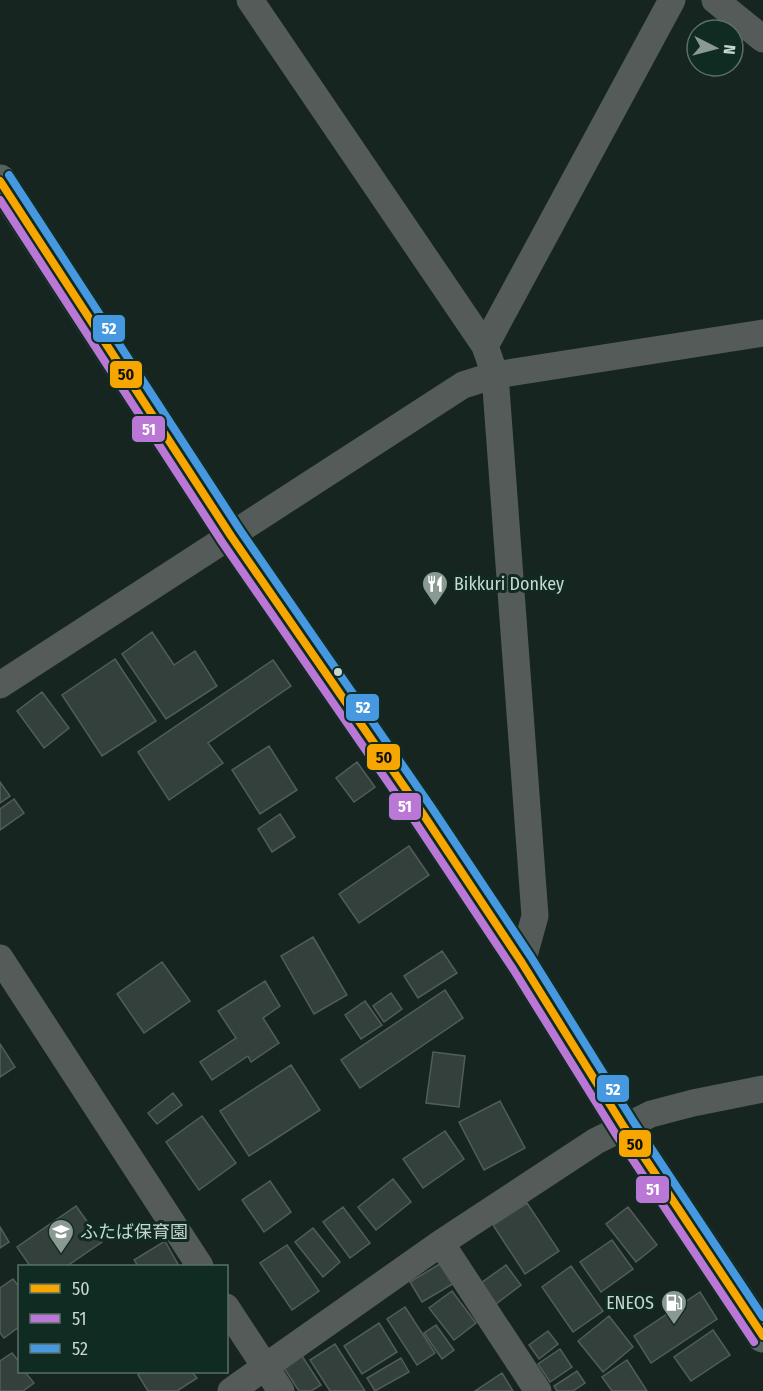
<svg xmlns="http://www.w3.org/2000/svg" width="763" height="1391" font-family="'Fira Sans Condensed','Noto Sans JP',sans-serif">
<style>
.building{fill:#34403c;stroke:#515d59;stroke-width:1.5}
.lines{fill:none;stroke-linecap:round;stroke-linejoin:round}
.minor{stroke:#545b58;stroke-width:27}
.highway{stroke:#57615e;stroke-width:33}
.bus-1-casing{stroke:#102b21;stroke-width:12}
.bus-2-casing{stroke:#102b21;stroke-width:12}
.bus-3-casing{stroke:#102b21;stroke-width:12}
.bus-1{stroke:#f7a600;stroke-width:8}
.bus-2{stroke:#ba77d6;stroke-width:8}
.bus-3{stroke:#4699e1;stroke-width:8}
.bus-dot{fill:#c8d7d0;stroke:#102b21;stroke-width:2}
.labels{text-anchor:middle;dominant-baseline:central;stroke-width:6;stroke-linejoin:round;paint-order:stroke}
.poi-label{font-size:18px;fill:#c8d7d0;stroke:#102b21;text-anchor:start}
.line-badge{stroke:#102b21;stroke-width:2}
.badge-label{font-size:16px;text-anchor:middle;font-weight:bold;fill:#fff}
.pale-badge-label{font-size:16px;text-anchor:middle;font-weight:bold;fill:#111}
</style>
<rect width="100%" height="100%" fill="#162520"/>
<path class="building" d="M152 632 174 665 195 651 217 686 166 719 122 654Z
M115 659 156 721 102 756 62 695Z
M273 660 291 686 208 743 223 763 169 800 138 752Z
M42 692 69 728 44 748 17 711Z
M269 746 297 790 260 814 232 770Z
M357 762 375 787 354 802 336 778Z
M0 782 10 796 0 803Z
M14 799 24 813 0 830V809Z
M280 814 295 837 272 852 258 829Z
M409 846 429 875 359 923 339 894Z
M313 937 347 995 314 1014 281 956Z
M442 951 457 973 418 998 404 976Z
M162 962 190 1001 144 1033 117 994Z
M265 981 280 1006 263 1018 279 1043 251 1062 248 1056 212 1080 200 1062 236 1038 218 1011Z
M445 990 463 1018 360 1088 341 1060Z
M391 993 402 1009 384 1022 373 1006Z
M365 1001 382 1025 361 1039 345 1015Z
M0 1044 15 1067 0 1077Z
M433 1052 465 1056 459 1107 426 1103Z
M291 1065 320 1110 249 1156 220 1111Z
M173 1093 182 1105 157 1124 148 1113Z
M500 1101 525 1148 484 1170 459 1122Z
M202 1116 236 1163 199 1190 166 1142Z
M445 1131 464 1159 423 1188 403 1159Z
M393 1179 411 1202 376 1230 358 1207Z
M270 1181 291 1212 264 1232 242 1200Z
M527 1203 559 1251 525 1274 493 1225Z
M76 1206 102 1242 67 1266H30L17 1247Z
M343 1207 370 1243 350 1258 323 1222Z
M628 1207 657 1245 636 1262 606 1224Z
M0 1227 9 1242 0 1248Z
M313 1228 340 1262 323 1277 295 1242Z
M612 1240 633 1269 601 1292 580 1262Z
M165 1241 179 1266H138L134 1260Z
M287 1245 319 1291 292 1310 260 1263Z
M443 1262 456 1282 422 1302 410 1282Z
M506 1265 521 1285 496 1304 481 1283Z
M571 1266 603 1311 573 1332 542 1287Z
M13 1279 20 1288V1326L4 1338 0 1333V1288Z
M452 1291 476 1323 454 1340 429 1308Z
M700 1292 717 1319 651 1363 634 1336Z
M405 1307 435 1353 417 1365 387 1319Z
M609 1316 633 1347 603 1372 578 1341Z
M379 1323 397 1352 362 1374 344 1346Z
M436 1325 454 1350 442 1359 424 1333Z
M713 1330 730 1355 691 1381 674 1357Z
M548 1331 558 1344 539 1359 529 1345Z
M335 1344 365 1391H330L310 1360Z
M560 1349 572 1367 550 1382 538 1364Z
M12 1353 20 1363V1372H25L34 1383 23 1391H0V1361Z
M300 1353 321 1385 311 1391H299L282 1365Z
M401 1358 409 1372 375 1391 367 1378Z
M627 1360 647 1391H612L602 1377Z
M577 1371 585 1383 573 1391H557L554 1386Z
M142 1372H192L197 1378 177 1391H148L138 1375Z
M502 1373 513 1391H475Z"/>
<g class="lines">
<path class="minor" d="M250 0 485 346 495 375 535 916 522 963
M715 0 763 39
M485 346 672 0
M0 685 463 385 495 375 763 333
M0 958 200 1266
M441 1243 538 1391
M226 1307 281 1391
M231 1391 441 1243 596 1141 651 1114 693 1103 763 1089"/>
<path class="highway" d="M0 181 231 536 423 814 522 963 624 1127 763 1336"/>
<defs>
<path id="bus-1" d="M0 181 231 536 423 814 522 963 624 1127 763 1336"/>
<path id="bus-2" d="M0 200 222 542 414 820 513 969 615 1133 754 1342"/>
<path id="bus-3" d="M9 175 240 530 432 808 531 957 633 1121 763 1317"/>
</defs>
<use href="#bus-1" class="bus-1-casing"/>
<use href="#bus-2" class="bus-2-casing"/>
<use href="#bus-3" class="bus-3-casing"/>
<use href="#bus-1" class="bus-1"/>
<use href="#bus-2" class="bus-2"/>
<use href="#bus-3" class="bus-3"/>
</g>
<defs>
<symbol id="restaurant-pin" viewBox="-11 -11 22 30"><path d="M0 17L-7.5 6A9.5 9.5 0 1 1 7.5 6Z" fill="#8a9992" stroke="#102b21"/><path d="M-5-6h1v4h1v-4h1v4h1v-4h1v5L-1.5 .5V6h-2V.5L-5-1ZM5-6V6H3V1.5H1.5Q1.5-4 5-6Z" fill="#fff"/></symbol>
<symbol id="school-pin" viewBox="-11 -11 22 30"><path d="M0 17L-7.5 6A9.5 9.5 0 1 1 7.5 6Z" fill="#8a9992" stroke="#102b21"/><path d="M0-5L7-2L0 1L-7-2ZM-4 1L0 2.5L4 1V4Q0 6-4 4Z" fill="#fff"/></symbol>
<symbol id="fuel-pin" viewBox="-11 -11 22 30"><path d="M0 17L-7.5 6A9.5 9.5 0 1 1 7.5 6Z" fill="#8a9992" stroke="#102b21"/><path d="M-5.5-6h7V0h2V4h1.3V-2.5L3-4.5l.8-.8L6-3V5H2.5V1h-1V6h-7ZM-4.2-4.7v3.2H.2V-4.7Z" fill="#fff"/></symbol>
</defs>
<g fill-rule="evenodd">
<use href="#restaurant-pin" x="420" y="569" width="30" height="40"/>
<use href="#school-pin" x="46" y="1217" width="30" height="40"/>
<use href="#fuel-pin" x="659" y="1288" width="30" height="40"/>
</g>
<circle class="bus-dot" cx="338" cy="672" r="5"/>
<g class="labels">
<g class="poi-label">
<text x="454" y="584">Bikkuri Donkey</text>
<text x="80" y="1232">ふたば保育園</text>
<text x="654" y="1303" text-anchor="end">ENEOS</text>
</g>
</g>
<g class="line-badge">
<rect x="92" y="314" width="34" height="29" rx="6" fill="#4699e1"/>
<rect x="109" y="360" width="34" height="29" rx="6" fill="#f7a600"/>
<rect x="131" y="415" width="35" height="28" rx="6" fill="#ba77d6"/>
<rect x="345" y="693" width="35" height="29" rx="6" fill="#4699e1"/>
<rect x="366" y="743" width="35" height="28" rx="6" fill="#f7a600"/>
<rect x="388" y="792" width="34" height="29" rx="6" fill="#ba77d6"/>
<rect x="596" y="1074" width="34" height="29" rx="6" fill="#4699e1"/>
<rect x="618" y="1129" width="34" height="29" rx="6" fill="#f7a600"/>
<rect x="635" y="1175" width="35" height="29" rx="6" fill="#ba77d6"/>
</g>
<g class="badge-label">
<text x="109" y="334">52</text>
<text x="149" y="435">51</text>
<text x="363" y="713">52</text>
<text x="405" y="812">51</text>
<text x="613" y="1095">52</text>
<text x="653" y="1195">51</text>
</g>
<g class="pale-badge-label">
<text x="126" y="380">50</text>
<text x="384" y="763">50</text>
<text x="635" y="1150">50</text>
</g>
<rect x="18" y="1265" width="210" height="108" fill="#102b21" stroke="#5a7067" stroke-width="1.5"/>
<rect x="30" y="1284" width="30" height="9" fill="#f7a600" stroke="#5a7067" stroke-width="1.5"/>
<text x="72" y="1295" font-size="18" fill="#c8d7d0">50</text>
<rect x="30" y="1314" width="30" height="9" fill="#ba77d6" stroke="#5a7067" stroke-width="1.5"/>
<text x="72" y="1325" font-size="18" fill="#c8d7d0">51</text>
<rect x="30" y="1344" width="30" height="9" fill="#4699e1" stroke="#5a7067" stroke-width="1.5"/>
<text x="72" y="1355" font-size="18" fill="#c8d7d0">52</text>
<g transform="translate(715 48) rotate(96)"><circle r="28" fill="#102b21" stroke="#5a7067" stroke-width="1.5"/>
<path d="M0-4.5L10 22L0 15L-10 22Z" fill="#8a9992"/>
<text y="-9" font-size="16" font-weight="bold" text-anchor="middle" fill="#c8d7d0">N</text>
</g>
</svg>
